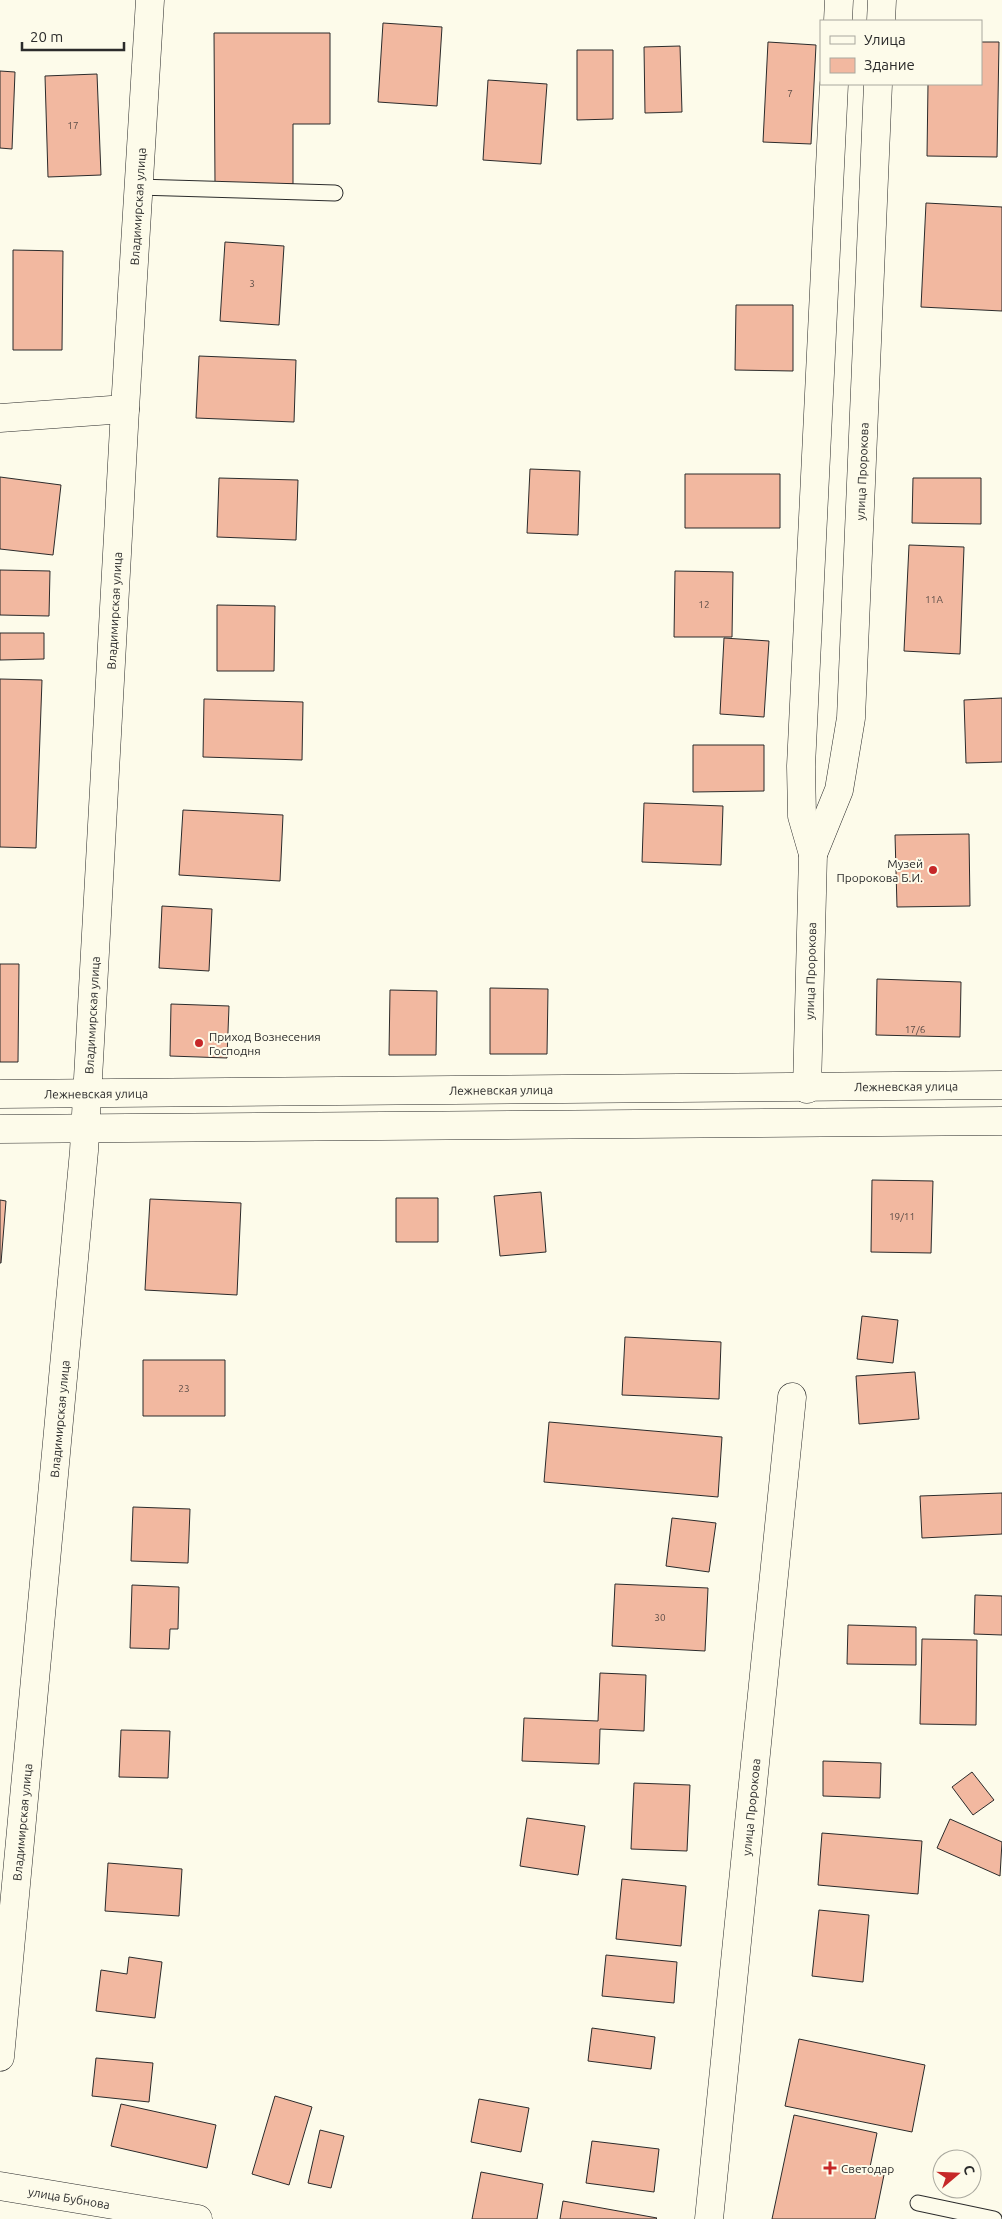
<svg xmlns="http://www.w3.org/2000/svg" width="1002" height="2219" font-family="Ubuntu,sans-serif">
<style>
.building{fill:#f2b8a0;stroke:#2b2b2b}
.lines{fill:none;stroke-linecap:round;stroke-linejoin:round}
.service-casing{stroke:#2b2b2b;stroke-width:17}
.minor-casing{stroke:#2b2b2b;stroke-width:29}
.trunk-casing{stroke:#2b2b2b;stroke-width:29}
.service{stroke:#fdfbea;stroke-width:15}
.minor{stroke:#fdfbea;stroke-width:28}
.trunk{stroke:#fdfbea;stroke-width:28}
.poi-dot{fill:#c62828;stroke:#fdfbea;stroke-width:2}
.labels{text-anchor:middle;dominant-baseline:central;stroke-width:4;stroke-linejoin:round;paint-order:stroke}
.number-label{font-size:10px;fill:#5d4e48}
.street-label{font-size:12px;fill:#2b2b2b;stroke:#fdfbea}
.poi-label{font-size:12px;fill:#2b2b2b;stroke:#fdfbea;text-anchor:start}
</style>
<rect width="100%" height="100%" fill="#fdfbea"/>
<path class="building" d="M383 23 442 27 437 106 378 102Z
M214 33H330V124H293V184H215Z
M768 42 816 45 811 144 763 142Z
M981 42H999L997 157 927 156 928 84H981Z
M680 46 682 112 645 113 644 47Z
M577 50H613V119L577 120Z
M0 71 15 72 12 149 0 148Z
M97 74 101 175 48 177 45 76Z
M488 80 547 84 541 164 483 160Z
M926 203 1002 207V311L921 307Z
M225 242 284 246 279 325 220 321Z
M13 250 63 251 62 350H13Z
M736 305H793V371L735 370Z
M199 356 296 360 294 422 196 418Z
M530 469 580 471 578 535 527 533Z
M685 474H780V528H685Z
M0 477 61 485 53 555 0 549Z
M219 478 298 480 296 540 217 537Z
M913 478H981V524L912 523Z
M909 545 964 547 960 654 904 651Z
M0 570 50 571 49 616 0 615Z
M675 571 733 572 732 637H674Z
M217 605 275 606 274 671H217Z
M0 633H44V659L0 660Z
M724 638 769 641 764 717 720 714Z
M0 679 42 680 36 848 0 847Z
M1002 698V762L966 763 964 700Z
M204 699 303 702 302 760 203 757Z
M693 745H764V791L693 792Z
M644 803 723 806 721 865 642 862Z
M183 810 283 815 280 881 179 875Z
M969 834 970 906 897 907 895 835Z
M162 906 212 909 209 971 159 968Z
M0 964H19L18 1062H0Z
M877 979 961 982 960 1037 876 1035Z
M490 988 548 989 547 1054H490Z
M390 990 437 991 436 1055H389Z
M171 1004 229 1006 227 1058 170 1056Z
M872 1180 933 1181 931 1253 871 1252Z
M541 1192 546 1252 500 1256 494 1196Z
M396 1198H438V1242H396Z
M150 1199 241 1203 237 1295 145 1290Z
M0 1200 6 1201 1 1263H0Z
M862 1316 898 1320 893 1363 857 1359Z
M625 1337 721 1342 719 1399 622 1395Z
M143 1360H225V1416H143Z
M915 1372 919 1419 859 1424 856 1376Z
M549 1422 722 1437 718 1497 544 1482Z
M1002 1493V1534L922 1538 920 1496Z
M133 1507 190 1509 188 1563 131 1561Z
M672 1518 716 1523 709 1572 666 1566Z
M615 1584 708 1588 705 1651 612 1646Z
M132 1585 179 1587 178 1629H170L169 1649 130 1648Z
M975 1595 1002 1596V1635L974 1634Z
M848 1625 916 1627V1665L847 1664Z
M922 1639 977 1640 976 1725 920 1724Z
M600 1673 646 1675 644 1731 600 1729 599 1764 522 1761 524 1718 598 1721Z
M121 1730 170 1731 168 1778 119 1777Z
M823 1761 881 1763 880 1798 823 1796Z
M972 1772 994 1800 973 1815 952 1787Z
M634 1783 690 1785 687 1851 631 1849Z
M527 1818 585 1826 578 1875 520 1866Z
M950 1819 1002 1842 1000 1876 937 1848Z
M822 1833 922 1841 918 1894 818 1885Z
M108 1863 182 1869 179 1916 105 1911Z
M622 1879 686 1886 681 1946 616 1939Z
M819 1910 869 1915 863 1982 812 1976Z
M606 1955 677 1962 674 2003 602 1996Z
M129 1957 162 1962 155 2018 96 2011 101 1970 127 1974Z
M592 2028 655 2037 651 2069 588 2061Z
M799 2039 925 2065 912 2132 785 2106Z
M96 2058 153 2063 149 2102 92 2096Z
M275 2096 312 2107 289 2185 252 2174Z
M479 2099 529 2108 521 2152 471 2142Z
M121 2104 216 2125 207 2168 111 2146Z
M794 2115 877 2133 870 2167 885 2170 875 2219H772Z
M320 2130 344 2136 331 2188 308 2183Z
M592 2141 659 2149 654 2192 586 2183Z
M481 2172 543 2184 537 2219H472Z
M563 2201 657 2218 656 2219H560Z"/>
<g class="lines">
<defs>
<path id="service" d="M138 187 335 193
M918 2203 994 2219"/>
<g id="minor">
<path d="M838 21 839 0"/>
<path d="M881 21 882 0"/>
<path d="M0 418 125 409"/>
<path id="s1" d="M813 854 839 790 851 718 878 84"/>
<path id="s2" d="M807 1089 813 854 802 816 801 766 834 84"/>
<path d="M0 1129 1002 1121"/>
<path id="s3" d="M0 2057 84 1151 125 409 150 0"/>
<path id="s4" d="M709 2219 792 1397"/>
</g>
<g id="trunk">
<path id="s5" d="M0 1094 1002 1085"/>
<path id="s6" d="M0 2186 198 2219"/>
</g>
</defs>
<use href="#service" class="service-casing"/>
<use href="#minor" class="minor-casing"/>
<use href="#trunk" class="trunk-casing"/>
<use href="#service" class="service"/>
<use href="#minor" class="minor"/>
<use href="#trunk" class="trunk"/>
</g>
<g class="poi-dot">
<circle cx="933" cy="870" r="5"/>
<circle cx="199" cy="1043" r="5"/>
<path d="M827.5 2160.5h5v5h5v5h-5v5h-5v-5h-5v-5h5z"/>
</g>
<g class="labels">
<g class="number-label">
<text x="790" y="93">7</text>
<text x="73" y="125">17</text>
<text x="252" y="283">3</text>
<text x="934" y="599">11А</text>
<text x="704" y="604">12</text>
<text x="915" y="1029">17/6</text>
<text x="902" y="1216">19/11</text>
<text x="184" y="1388">23</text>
<text x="660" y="1617">30</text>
</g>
<g class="street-label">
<text stroke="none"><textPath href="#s3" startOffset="1856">Владимирская улица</textPath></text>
<text stroke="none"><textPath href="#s1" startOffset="389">улица Пророкова</textPath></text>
<text stroke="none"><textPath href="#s3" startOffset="1451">Владимирская улица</textPath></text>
<text stroke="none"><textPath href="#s2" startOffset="118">улица Пророкова</textPath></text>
<text stroke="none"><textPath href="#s3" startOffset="1046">Владимирская улица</textPath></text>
<text stroke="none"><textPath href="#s5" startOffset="906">Лежневская улица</textPath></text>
<text stroke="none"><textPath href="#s5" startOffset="501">Лежневская улица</textPath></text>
<text stroke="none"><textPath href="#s5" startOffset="96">Лежневская улица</textPath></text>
<text stroke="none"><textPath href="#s3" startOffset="641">Владимирская улица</textPath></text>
<text stroke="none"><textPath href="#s4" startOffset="414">улица Пророкова</textPath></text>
<text stroke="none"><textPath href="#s3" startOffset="236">Владимирская улица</textPath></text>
<text stroke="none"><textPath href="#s6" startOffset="70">улица Бубнова</textPath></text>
</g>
<g class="poi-label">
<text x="923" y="863" text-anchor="end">Музей<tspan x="923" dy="14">Пророкова Б.И.</tspan></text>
<text x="209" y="1036">Приход Вознесения<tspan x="209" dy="14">Господня</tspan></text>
<text x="841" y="2168">Светодар</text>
</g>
</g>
<rect x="820" y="20" width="162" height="65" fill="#fdfbea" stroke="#a9a89e"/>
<rect x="830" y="36" width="25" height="8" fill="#fdfbea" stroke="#a9a89e"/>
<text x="864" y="45" font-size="15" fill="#2b2b2b">Улица</text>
<rect x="830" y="58" width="25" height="15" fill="#f2b8a0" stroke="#a9a89e"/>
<text x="864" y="70" font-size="15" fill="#2b2b2b">Здание</text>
<g transform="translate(957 2174) rotate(71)"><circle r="24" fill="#fdfbea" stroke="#a9a89e"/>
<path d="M0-4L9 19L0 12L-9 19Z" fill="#c62828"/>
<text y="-8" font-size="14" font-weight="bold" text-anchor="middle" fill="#2b2b2b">С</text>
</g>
<path d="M22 42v8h102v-8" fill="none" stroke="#2b2b2b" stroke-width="2.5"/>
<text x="30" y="42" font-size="15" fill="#2b2b2b" stroke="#fdfbea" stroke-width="4" paint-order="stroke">20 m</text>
</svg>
